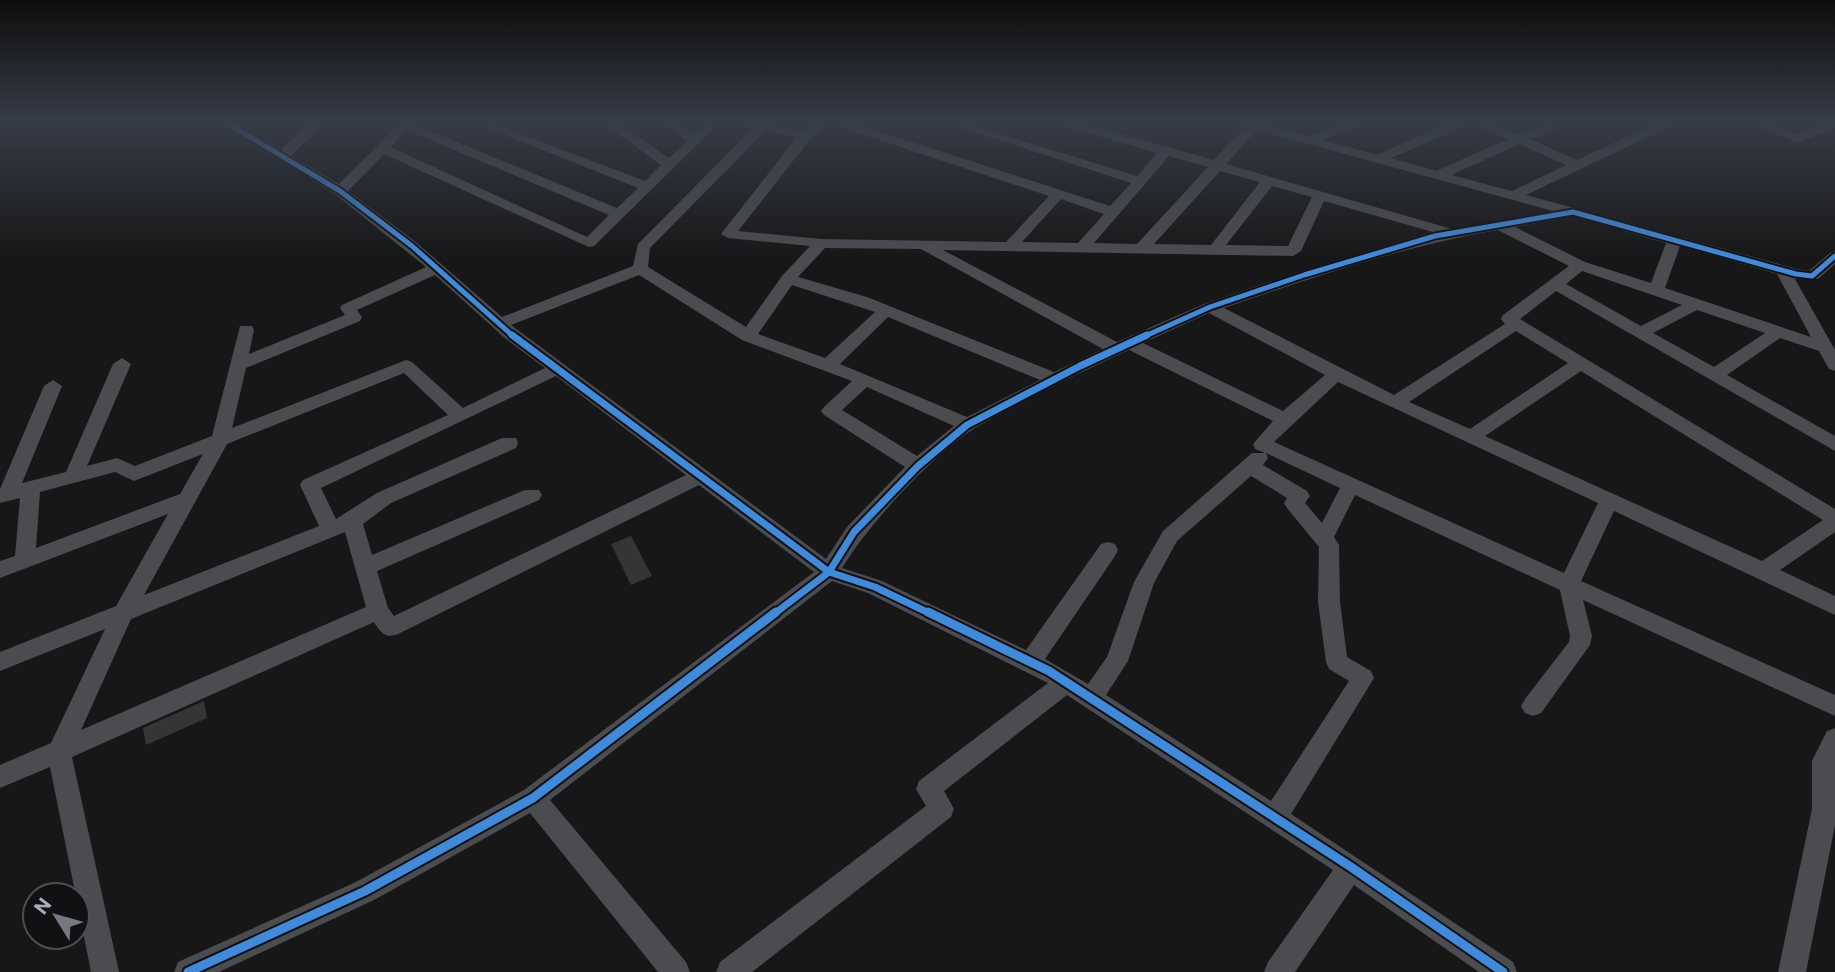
<svg xmlns="http://www.w3.org/2000/svg" width="1835" height="972" font-family="Commissioner,sans-serif">
<style>
.building{fill:#353536}
.lines{fill:none;stroke-linecap:round;stroke-linejoin:round}
.minor{fill:#4b4c50;fill-rule:evenodd}
.cycleway-far2-casing{stroke:#111113;stroke-width:9}
.cycleway-far1-casing{stroke:#111113;stroke-width:11}
.cycleway-casing{stroke:#111113;stroke-width:13}
.cycleway-far2{stroke:#408adc;stroke-width:5}
.cycleway-far1{stroke:#408adc;stroke-width:7}
.cycleway{stroke:#408adc;stroke-width:9}
</style>
<rect width="100%" height="100%" fill="#171717"/>
<path class="building" d="M631 536 652 576 631 585 611 544Z
M204 701 207 718 146 745 143 728Z"/>
<g class="lines">
<path class="minor" d="M219 122H233L281 150 308 123H318V129L291 156 339 184 401 122H414L413 124 617 208 638 188 473 122H489L645 181 661 165 602 122H616L669 158 687 141 661 122H675L694 134 707 122H720L594 246 589 247 384 154 348 191 417 243 502 317 633 266 638 244 753 128 736 125 735 122H772L771 124 803 131 815 122H828L811 138 738 231 821 239 1006 242 1049 196 834 125 833 122H850L1110 206 1131 183 944 122H962L1137 176 1157 153 1061 125 1060 122H1078L1214 160 1245 127 1236 122H1267L1266 124 1309 136 1345 122H1361L1360 125 1323 140 1377 155 1451 122H1467L1466 125 1391 158 1436 171 1508 139 1475 125 1474 122H1490L1519 135 1549 122H1565L1564 125 1530 139 1577 160 1659 122H1674L1673 125 1526 195 1797 269 1809 271 1830 253 1835 251V264L1818 279H1795L1835 350V371L1829 369 1819 351 1780 338 1727 375 1835 436V451L1556 291 1520 319 1835 509V532L1780 570 1835 596V615L1614 511 1581 581 1835 695V716L1583 600 1592 636 1590 645 1541 713 1533 716 1525 713 1521 706 1525 699 1569 642 1570 636 1560 590 1355 495 1334 537 1339 545 1340 602 1347 657 1371 671 1374 678 1291 814 1513 962 1517 972H1479L1354 885 1295 972H1264L1268 962 1333 870 1067 695 944 791 954 809 951 817 752 972H716L720 962 926 806 916 789 919 781 1048 683 868 593 832 581 550 800 686 962 690 972H658L530 813 374 900 219 972H174L178 962 356 882 524 790 814 572 699 485 398 634C385 639 381 633 374 622L72 757 119 972H91L50 767 0 788V765L51 743 105 629 0 671V652L116 606 168 514 0 578V561L15 556 20 498 0 503V489L44 386 53 380 62 386 22 483 66 472 113 364 122 358 131 364 87 466 117 458 135 466 212 436 240 326H252L254 330 249 354 345 315 340 308 342 305 426 267 335 194ZM407 130 609 215 587 237 390 147ZM1257 130 1553 211 1452 229 1226 164ZM765 131 797 137 721 234 728 238 810 246 782 276 746 327 648 267 650 248ZM1519 144 1566 165 1512 191 1451 175ZM1169 156 1208 167 1137 244 1094 243ZM1220 171 1260 182 1211 245 1154 244ZM1272 186 1312 197 1288 246 1226 245ZM1061 199 1104 214 1078 243 1022 242ZM1324 201 1433 232 1299 272 1204 304 1117 342 943 250 1293 256 1301 251ZM1573 216 1666 243 1651 283 1585 262 1515 227ZM1498 230 1569 266 1503 315 1501 319 1505 324 1394 395 1224 308C1314 277 1404 246 1498 230ZM1680 246 1777 274 1811 337 1665 288ZM825 248 921 249 1103 349 1054 372 867 297 798 277ZM1582 271 1682 305 1641 326 1566 284ZM435 275 506 339 545 368 463 408 412 362 406 360 232 428 246 368 360 321 362 317 357 310ZM639 275 742 340 852 381 824 407 821 411 824 415 905 467 847 527 826 559 511 325ZM792 285 875 312 825 358 758 334ZM1697 310 1765 333 1714 367 1653 333ZM1209 313 1325 375 1283 411 1143 343ZM888 317 1040 380 967 417 840 364ZM1516 331 1568 363 1470 429 1409 402ZM1129 350 1273 421 1253 444 1255 449 1265 453H1252L1163 531 1134 582 1107 657 1088 684 1045 659 1115 556 1118 550 1115 544 1108 542 1101 544 1026 650 882 581 842 568C869 524 931 456 975 428 1024 399 1077 374 1129 350ZM1581 371 1823 520 1762 561 1485 436ZM404 373 448 415 303 480 300 485 319 526 144 595 227 444ZM556 376 686 475 394 616 388 608 377 571 539 500 542 495 539 490H525L372 555 363 524 391 503 516 448 518 443 516 438H502L377 493 336 519 321 488ZM1338 382 1598 503 1564 573 1274 442ZM867 387 954 426 917 456 842 410ZM1266 453 1340 488 1322 523 1305 503 1310 496 1307 491 1263 465 1268 458ZM203 454 180 494 36 548 40 492 115 472 134 481ZM1251 476 1287 498 1284 503 1287 508 1319 547 1318 602 1326 662 1329 669 1349 681 1271 801 1106 695 1128 661 1154 583 1177 541ZM345 532 366 607 81 730 131 619Z
M1749 122H1765L1798 134 1827 122H1835V127L1798 143Z
M1835 728V825L1806 972H1778L1812 809V761L1827 731Z"/>
<defs>
<path id="cycleway-far2" d="M225 122 340 191 412 246 514 337
M1143 337 1210 307 1304 275 1435 236 1573 212 1796 274 1812 276 1835 256"/>
<path id="cycleway-far1" d="M512 335 829 572 875 587 931 614
M774 614 829 572 854 532 918 466 967 425 1080 366 1147 335"/>
<path id="cycleway" d="M928 612 1049 671 1351 867 1503 972
M188 972 365 891 533 798 776 612"/>
</defs>
<use href="#cycleway-far2" class="cycleway-far2-casing"/>
<use href="#cycleway-far1" class="cycleway-far1-casing"/>
<use href="#cycleway" class="cycleway-casing"/>
<use href="#cycleway-far2" class="cycleway-far2"/>
<use href="#cycleway-far1" class="cycleway-far1"/>
<use href="#cycleway" class="cycleway"/>
</g>
<linearGradient id="sky" x2="0" y2="1"><stop stop-color="#0d0d0d"/><stop offset="0.47" stop-color="#363c47"/><stop offset="1" stop-color="#363c47" stop-opacity="0"/></linearGradient>
<rect width="1835" height="258" fill="url(#sky)"/>
<g transform="translate(56 916) rotate(307)"><circle r="33" fill="#111113" stroke="#4d4f55" stroke-width="2"/>
<path d="M0-5L12 26L0 18L-12 26Z" fill="#757880"/>
<text y="-10" font-size="19" font-weight="bold" text-anchor="middle" fill="#a8adb8">N</text>
</g>
</svg>
